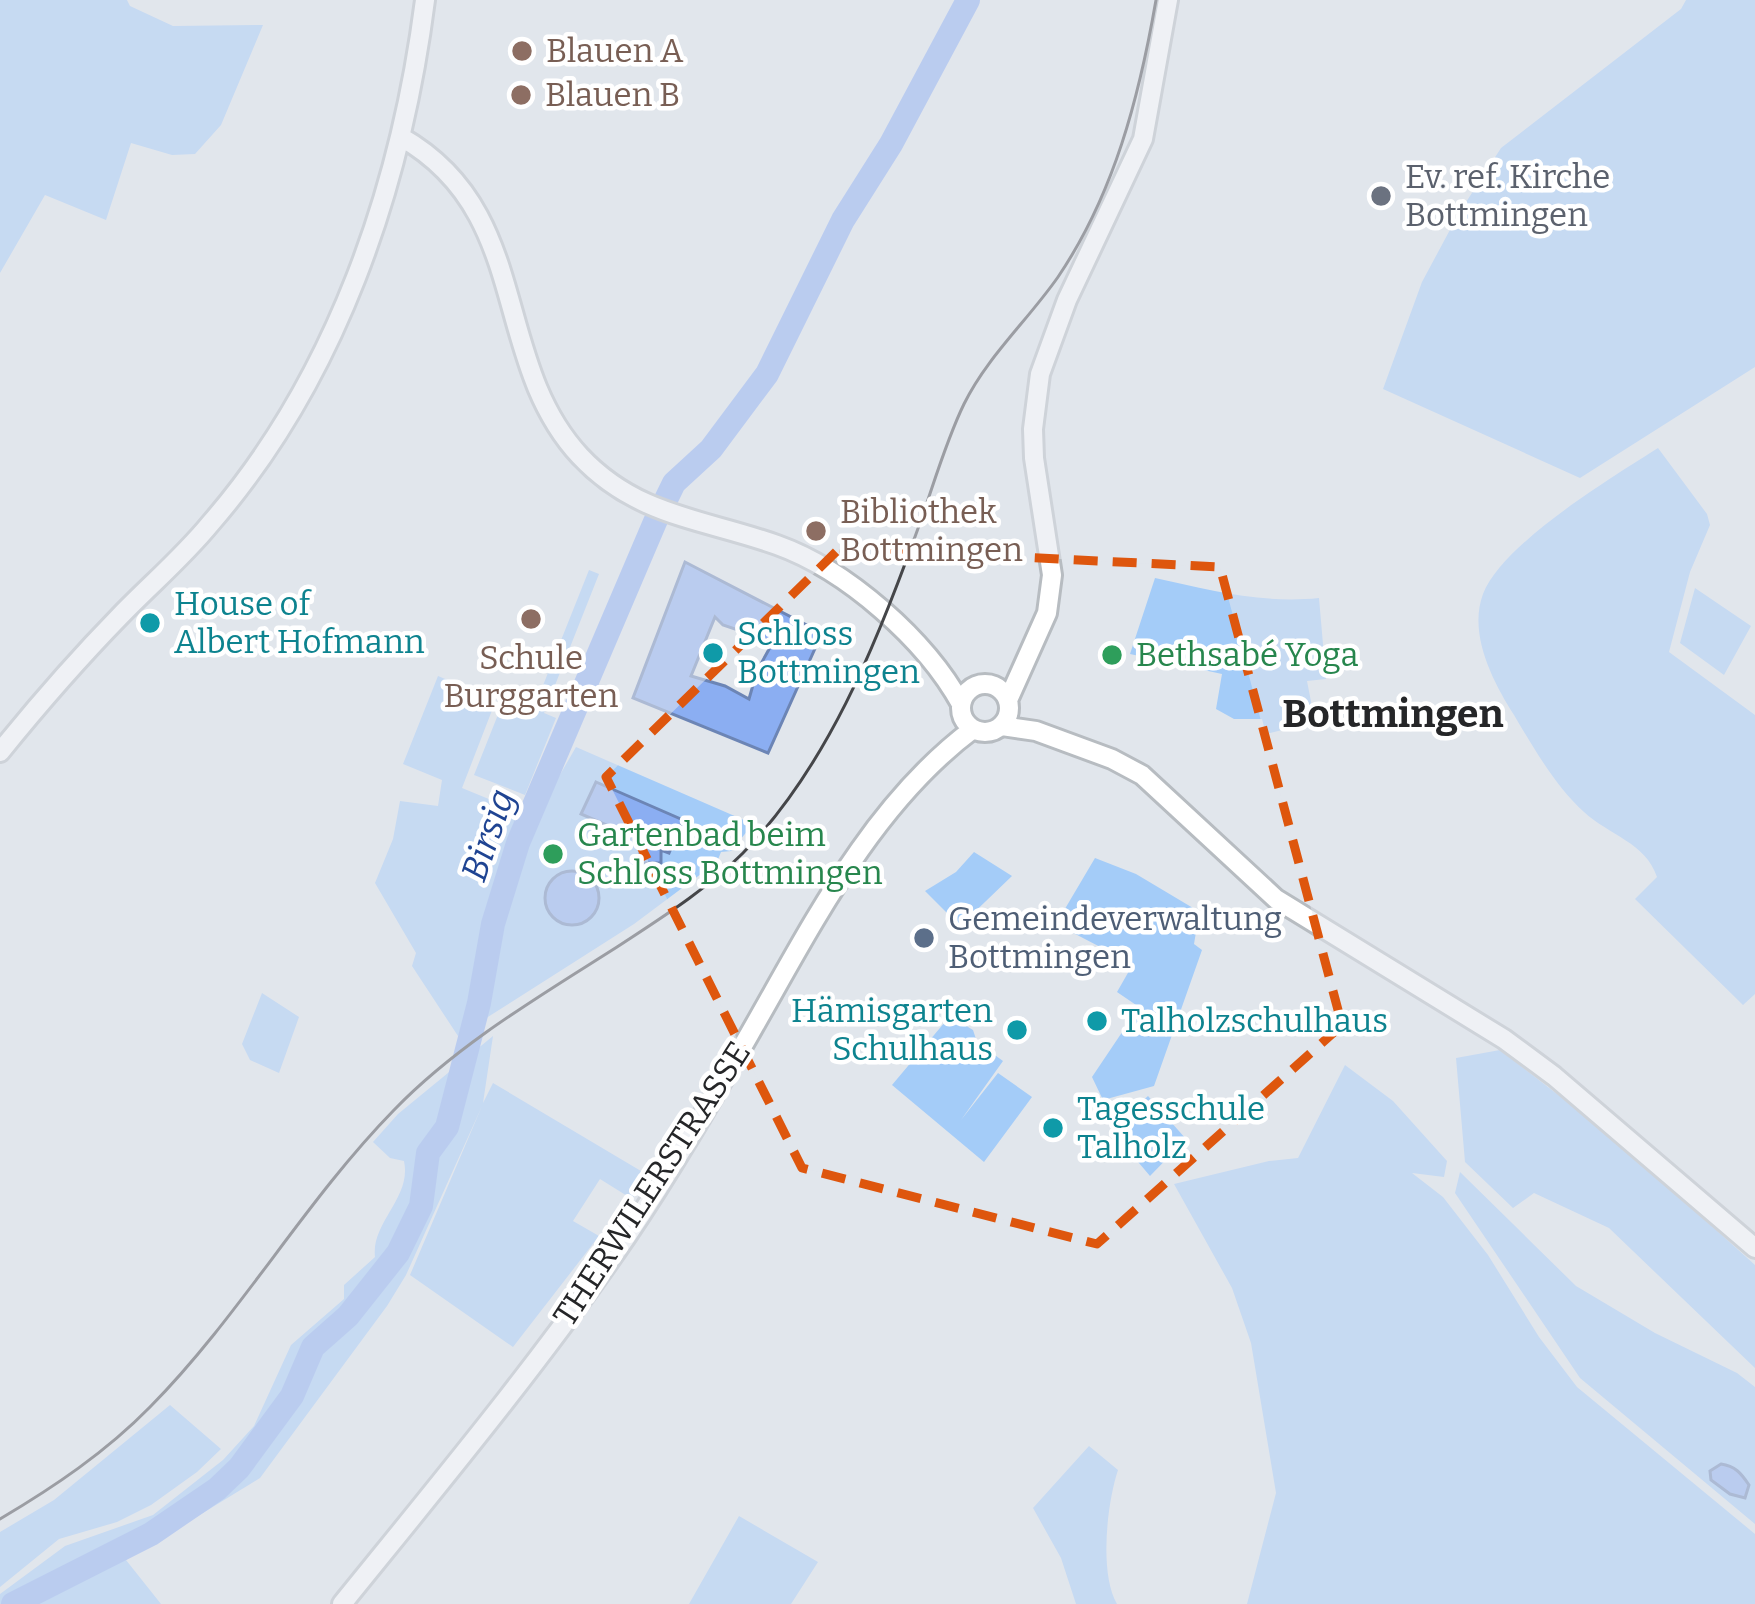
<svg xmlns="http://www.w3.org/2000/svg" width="1755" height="1604" font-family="Bitter,serif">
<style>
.green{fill:#a4ccf8}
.water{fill:#8baef2;stroke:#6c85b5;stroke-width:3;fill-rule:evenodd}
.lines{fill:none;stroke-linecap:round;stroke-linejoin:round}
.river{stroke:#8baef2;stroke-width:24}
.secondary-casing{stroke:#b7bcc1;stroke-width:24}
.secondary{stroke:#fff;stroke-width:18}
.tram{stroke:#454649;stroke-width:3}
.marked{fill:none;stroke:#de560d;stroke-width:9;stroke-dasharray:24 15;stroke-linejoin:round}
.education-dot{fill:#8d6e63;stroke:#fff;stroke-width:4.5}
.worship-dot{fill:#6b7280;stroke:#fff;stroke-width:4.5}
.culture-dot{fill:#0f9aa8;stroke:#fff;stroke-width:4.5}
.leisure-dot{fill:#2e9e5b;stroke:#fff;stroke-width:4.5}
.service-dot{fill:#5c6f8a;stroke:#fff;stroke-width:4.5}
.labels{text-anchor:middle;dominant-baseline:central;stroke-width:9;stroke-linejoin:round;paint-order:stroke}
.education-label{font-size:33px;fill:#785e54;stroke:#fff;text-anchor:start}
.worship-label{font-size:33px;fill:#5b616d;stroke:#fff;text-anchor:start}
.culture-label{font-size:33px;fill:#0d838f;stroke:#fff;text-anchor:start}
.leisure-label{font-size:33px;fill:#27864d;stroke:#fff;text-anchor:start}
.service-label{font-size:33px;fill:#4e5e75;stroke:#fff;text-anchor:start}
.street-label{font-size:33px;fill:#252628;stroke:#fff}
.water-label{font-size:36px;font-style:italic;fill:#1f4492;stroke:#fff}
.quarter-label{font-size:39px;font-weight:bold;fill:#252628;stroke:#fff}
</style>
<rect width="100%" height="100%" fill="#e1e6ec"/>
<path class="green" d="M0 0H127L130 6 173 26 263 25 221 125 195 154 172 155 131 143 106 220 45 195 0 273Z
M1686 0H1755V367L1580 478 1383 389 1422 282 1459 213 1501 148 1681 9Z
M1658 448 1707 514 1710 525 1690 572 1669 652 1755 715V994L1743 1005 1635 899 1657 877C1646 843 1609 835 1584 812 1556 787 1533 747 1514 715 1493 682 1468 634 1483 594 1503 543 1611 478 1658 448Z
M589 570 599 574 544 713 556 718 525 795 474 775 505 697 534 708Z
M1155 578C1210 590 1262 604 1319 598L1326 679 1307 681 1315 722 1266 734 1262 719H1234L1216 709 1222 674 1130 654Z
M1695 588 1751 626 1724 675 1680 643Z
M438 676 496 700 462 788 535 818 576 747 753 824 731 851 721 852 717 862 634 924 458 1036 412 966 416 953 375 883 393 839 400 801 438 806 442 780 403 764Z
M974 852 1012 876 960 926 925 891 956 872Z
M1095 858 1136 874 1193 908 1197 926 1194 944 1202 950 1154 1086 1103 1100 1092 1077 1139 1007 1117 992 1133 964 1056 924Z
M262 993 299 1017 279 1073 250 1060 242 1044Z
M950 1016 973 1030 977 1042 1003 1061 961 1120 998 1073 1032 1097 984 1162 892 1085Z
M493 1036 483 1103 493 1083 646 1174 632 1199 600 1179 573 1221 599 1236 513 1347 410 1275 482 1106 406 1275 387 1306 260 1478 126 1560 161 1604H0V1594L65 1546 153 1515 223 1460 254 1426 291 1345 344 1299V1285L375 1257C371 1222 412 1198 404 1161L390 1158 373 1142 398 1114Z
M1500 1050 1614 1138 1755 1265V1368L1609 1228 1534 1193 1513 1208 1465 1162 1456 1058Z
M1345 1065 1393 1101 1447 1161 1444 1177 1412 1173 1443 1197 1488 1255 1539 1337 1577 1387 1755 1534V1604H1247L1276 1493 1251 1343 1232 1288 1174 1184 1269 1161 1298 1158Z
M1148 1096 1186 1139 1150 1176 1111 1130Z
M1460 1172 1576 1286 1655 1333 1737 1373 1755 1387V1524L1580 1378 1455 1193Z
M170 1405 221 1449 197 1472 151 1505 117 1522 59 1539 0 1587V1532L54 1500Z
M1089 1446 1118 1470C1107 1503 1099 1573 1117 1604H1076L1061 1558 1033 1508Z
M739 1516 818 1562 791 1604H689Z"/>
<path class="water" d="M685 562 822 633 768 753 633 698ZM715 617 723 625 773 642 757 671 749 699 725 686 691 676Z
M596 782 683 820 669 853 661 850V863H639L640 846 650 844 581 814Z
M545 898a27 27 0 1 1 54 0a27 27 0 1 1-54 0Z
M1721 1464C1735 1466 1741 1473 1749 1485L1745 1498 1730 1494 1711 1480 1710 1471Z"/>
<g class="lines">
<path class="river" d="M13 1604 151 1534 217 1489 239 1468 292 1396 313 1347 348 1316 398 1253 421 1206 428 1153 447 1127 479 1003 493 924 518 843 655 522 674 483 711 449 767 374 843 220 891 144 968 0"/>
<defs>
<path id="secondary" d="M401 137C533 212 490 359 580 456 637 517 705 519 777 545 847 570 926 640 961 704
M961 708a24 24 0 1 1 48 0a24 24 0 1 1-48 0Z
M1008 700 1047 613 1052 575 1034 458 1033 429 1040 374 1067 300 1143 139 1168 0
M1002 726 1036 731 1112 759 1142 775 1276 899 1504 1039 1554 1076 1755 1248
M0 752C38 705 78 659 121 615 150 585 183 557 210 524 336 379 401 188 425 0
M342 1604C439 1484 539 1364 626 1237 670 1172 710 1103 749 1035 811 927 871 805 973 729"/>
</defs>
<use href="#secondary" class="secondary-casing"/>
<use href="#secondary" class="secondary"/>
<path class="tram" d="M0 1519C54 1487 106 1452 150 1407 240 1316 304 1202 394 1110 458 1044 540 996 617 947 661 918 706 890 743 853 827 767 876 645 916 534 932 491 944 445 964 404 987 357 1028 320 1058 277 1114 194 1139 98 1156 0"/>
</g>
<path d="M0 0H1755V1604H0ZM840 548 1220 567 1342 1025 1097 1244 802 1168 606 777Z" fill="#e1e6ec" fill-opacity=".55" fill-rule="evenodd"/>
<path class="marked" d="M840 548 1220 567 1342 1025 1097 1244 802 1168 606 777Z"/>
<g class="education-dot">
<circle cx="522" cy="51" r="12"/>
<circle cx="521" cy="95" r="12"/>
<circle cx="816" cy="531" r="12"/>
<circle cx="531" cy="619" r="12"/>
</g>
<circle class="worship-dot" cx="1381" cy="196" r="12"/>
<g class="culture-dot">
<circle cx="150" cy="623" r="12"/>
<circle cx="713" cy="653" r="12"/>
<circle cx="1097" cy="1021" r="12"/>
<circle cx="1017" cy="1030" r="12"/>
<circle cx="1053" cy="1128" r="12"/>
</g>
<g class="leisure-dot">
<circle cx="1112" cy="655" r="12"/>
<circle cx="553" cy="854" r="12"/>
</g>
<circle class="service-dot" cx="924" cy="938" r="12"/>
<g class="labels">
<g class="education-label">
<text x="546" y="51">Blauen A</text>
<text x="545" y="95">Blauen B</text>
<text x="840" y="512">Bibliothek<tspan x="840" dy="38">Bottmingen</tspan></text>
<text x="531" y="658" text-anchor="middle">Schule<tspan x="531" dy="38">Burggarten</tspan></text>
</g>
<g class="worship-label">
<text x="1405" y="177">Ev. ref. Kirche<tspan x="1405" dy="38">Bottmingen</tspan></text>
</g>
<g class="culture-label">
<text x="174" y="604">House of<tspan x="174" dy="38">Albert Hofmann</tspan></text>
<text x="737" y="634">Schloss<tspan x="737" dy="38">Bottmingen</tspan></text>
<text x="993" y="1011" text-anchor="end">Hämisgarten<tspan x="993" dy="38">Schulhaus</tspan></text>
<text x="1121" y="1021">Talholzschulhaus</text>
<text x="1077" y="1109">Tagesschule<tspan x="1077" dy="38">Talholz</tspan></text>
</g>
<g class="leisure-label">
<text x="1136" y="655">Bethsabé Yoga</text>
<text x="577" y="835">Gartenbad beim<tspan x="577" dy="38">Schloss Bottmingen</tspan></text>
</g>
<g class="service-label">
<text x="948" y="919">Gemeindeverwaltung<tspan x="948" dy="38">Bottmingen</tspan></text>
</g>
<g class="street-label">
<text transform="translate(652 1184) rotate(-57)">THERWILERSTRASSE</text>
</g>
<g class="water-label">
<text transform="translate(488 835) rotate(-71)">Birsig</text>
</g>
<g class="quarter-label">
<text x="1393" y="714">Bottmingen</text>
</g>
</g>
</svg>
